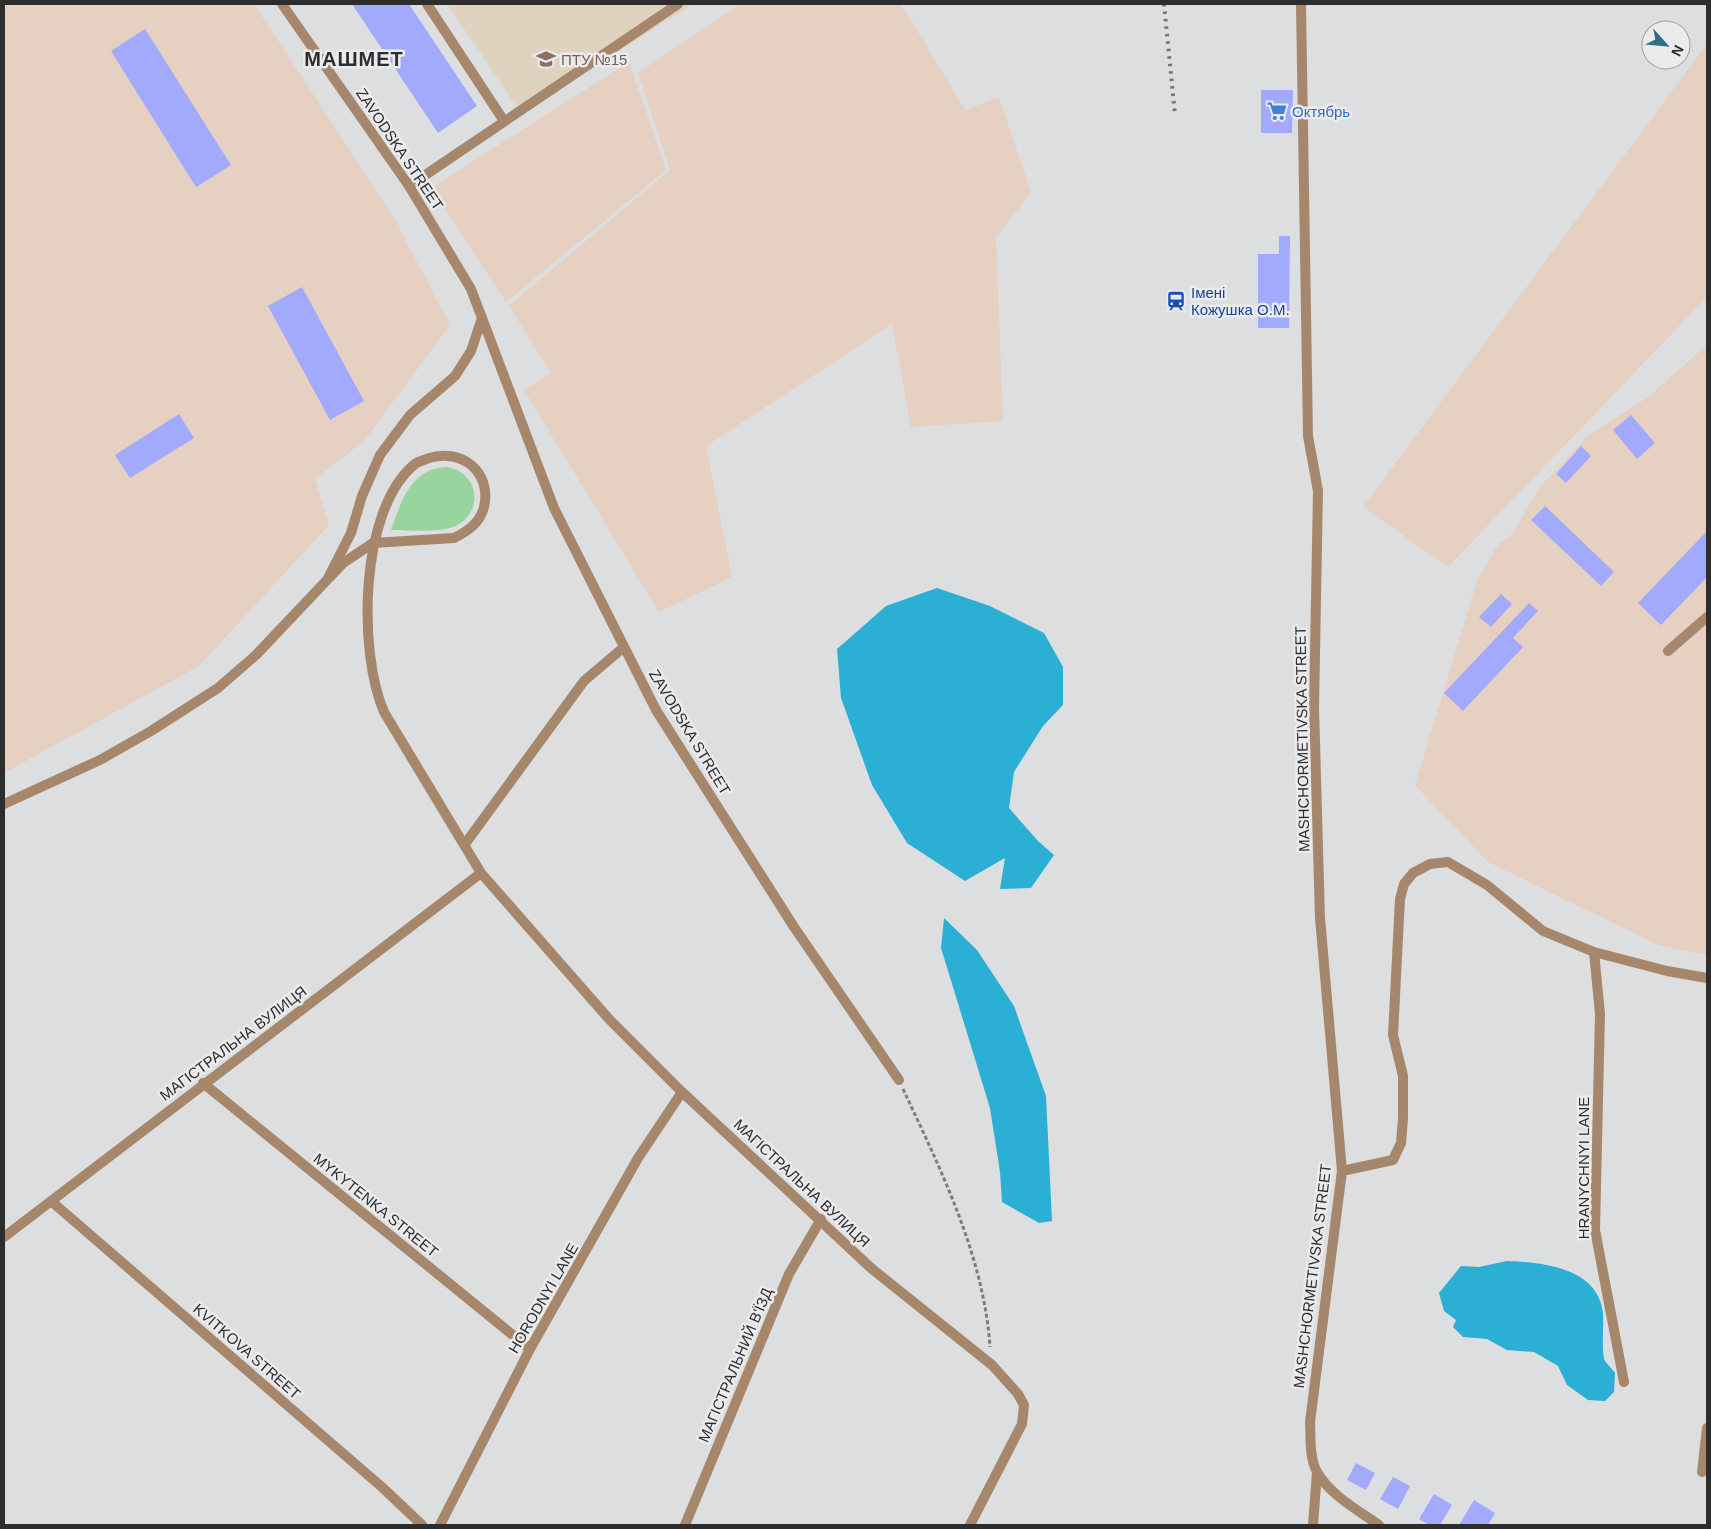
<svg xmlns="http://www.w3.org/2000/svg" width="1711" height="1529" font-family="Arial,sans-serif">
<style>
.industrial{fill:#e5d0c2}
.education{fill:#dfd3bf}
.green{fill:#97d49e}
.water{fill:#2cafd4}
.building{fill:#a2aafd}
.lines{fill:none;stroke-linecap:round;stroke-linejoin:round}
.path{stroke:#7d7d7f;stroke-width:3;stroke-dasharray:4 2.5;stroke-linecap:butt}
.service{stroke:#a6876c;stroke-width:10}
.minor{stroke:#a6876c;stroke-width:10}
.tertiary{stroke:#a6876c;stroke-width:10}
.rail{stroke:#747476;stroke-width:4;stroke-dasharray:2.5 5;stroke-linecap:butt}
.labels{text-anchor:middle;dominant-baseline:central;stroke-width:5;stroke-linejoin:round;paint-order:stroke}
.education-label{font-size:15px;fill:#785e54;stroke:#ebebed;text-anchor:start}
.shop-label{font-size:15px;fill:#366cbe;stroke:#ebebed;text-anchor:start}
.street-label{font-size:15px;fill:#2d2d2e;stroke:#ebebed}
.transit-label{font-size:15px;fill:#164399;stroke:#ebebed;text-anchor:start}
.district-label{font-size:20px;font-weight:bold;letter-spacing:1px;fill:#2d2d2e;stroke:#ebebed}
</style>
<rect width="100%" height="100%" fill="#dddee0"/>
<path class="industrial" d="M4 4H254L393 216 450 325 364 441 315 479 329 525 199 666 4 773Z
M740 4H901L965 110 999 97 1031 192 996 238 1003 421 911 427 892 324 706 446 732 577 659 612 524 390 551 373 509 306 670 170 638 73Z
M1707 44V297L1448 567 1363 507Z
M629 62 666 170 506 302 431 188Z
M1707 345V955L1658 945 1488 862 1415 785 1477 581 1499 543 1511 536 1540 487 1588 435 1648 397Z"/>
<path class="education" d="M447 4H693L521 113Z"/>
<path class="green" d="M447 467C481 473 484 515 453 527 435 533 410 530 391 530 402 500 410 469 447 467Z"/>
<path class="water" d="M937 588 990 606 1044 633 1063 667V705L1043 726 1014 772 1009 808 1038 841 1054 855 1031 888 1000 889 1005 858 965 881 907 843 872 785 841 698 837 649 886 606Z
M944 918 977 950 1014 1006 1046 1096 1052 1221 1039 1223 1002 1202 1000 1172 990 1108 941 948Z
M1507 1261C1543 1262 1599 1268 1603 1314 1604 1325 1601 1353 1605 1361 1608 1365 1612 1369 1615 1373L1614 1392 1605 1401 1588 1400 1567 1385 1558 1366 1534 1352 1507 1350 1487 1339 1463 1337 1453 1327 1456 1320 1444 1311 1439 1293 1461 1266 1479 1267Z"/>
<path class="building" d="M352 4H409L477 106 438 133Z
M145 29 231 165 196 187 111 51Z
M1261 90H1293L1292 133H1261Z
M1279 236H1290L1289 328H1258V254H1279Z
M302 287 364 401 330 420 268 306Z
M179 414 194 438 130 478 115 455Z
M1631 415 1655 443 1637 459 1613 430Z
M1581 446 1591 456 1566 483 1556 474Z
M1545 506 1614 572 1601 586 1531 520Z
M1707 531V577L1661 625 1638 603Z
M1501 594 1512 604 1491 627 1479 617Z
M1529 603 1538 611 1513 638 1523 647 1463 711 1444 693Z
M1356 1463 1375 1473 1366 1490 1347 1480Z
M1393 1477 1410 1486 1398 1509 1380 1499Z
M1434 1494 1452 1505 1440 1525H1429L1419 1519Z
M1474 1500 1495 1513 1488 1525H1459Z"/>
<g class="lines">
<path class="path" d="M903 1089C941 1170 984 1257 990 1347"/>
<path class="service" d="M409 186 678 4
M1668 651 1707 617"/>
<path class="minor" d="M427 4 504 121
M482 318 554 508 656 710 794 927 899 1080
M330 577 343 563 373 543 454 538C468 531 480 523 484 507 492 472 462 448 429 458 425 460 419 461 415 464 359 509 358 652 384 712L481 873 609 1019 682 1092 871 1268 992 1365 1018 1394 1024 1405 1022 1424 970 1525
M465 844 584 681 624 647
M1594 952 1600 1014 1595 1230 1624 1382
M203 1083 530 1349
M1342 1171 1393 1160 1401 1143 1403 1118V1076L1393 1035 1400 899 1404 884 1413 873 1430 864 1448 862 1487 885 1543 931 1594 952 1667 971 1707 978
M51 1201 383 1488 422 1525
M4 1237 481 873
M1702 1472 1707 1428
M440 1525 530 1349 638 1158 682 1092
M685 1525 789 1274 821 1219
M1313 1525 1317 1472"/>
<path class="tertiary" d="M1301 4 1308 436 1318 491 1314 707 1320 918 1342 1171 1310 1422C1311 1438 1309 1457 1317 1472 1330 1495 1359 1511 1379 1525
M4 804 100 760 151 731 218 688 256 655 327 580 351 533 362 496 380 455 410 415 455 376 471 351 482 318 471 289 409 186 282 4"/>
<path class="rail" d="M1164 4 1175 115"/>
</g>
<defs>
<symbol id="university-bare" viewBox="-9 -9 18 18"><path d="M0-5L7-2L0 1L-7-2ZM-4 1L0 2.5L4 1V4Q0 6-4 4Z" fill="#8d6e63" stroke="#ebebed" stroke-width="2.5" paint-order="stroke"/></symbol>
<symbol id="supermarket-bare" viewBox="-9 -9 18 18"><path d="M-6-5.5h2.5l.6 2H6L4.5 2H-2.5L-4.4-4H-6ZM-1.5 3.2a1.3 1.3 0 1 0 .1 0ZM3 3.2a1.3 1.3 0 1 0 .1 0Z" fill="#3f7fe0" stroke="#ebebed" stroke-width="2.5" paint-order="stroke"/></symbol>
<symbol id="station-bare" viewBox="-9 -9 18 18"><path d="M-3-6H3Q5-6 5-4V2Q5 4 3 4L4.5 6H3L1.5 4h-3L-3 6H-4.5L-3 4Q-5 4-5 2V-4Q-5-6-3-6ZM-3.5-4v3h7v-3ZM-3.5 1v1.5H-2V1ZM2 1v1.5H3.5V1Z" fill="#1a4fb4" stroke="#ebebed" stroke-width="2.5" paint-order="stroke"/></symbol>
</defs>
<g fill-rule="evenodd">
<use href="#university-bare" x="532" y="45" width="28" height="28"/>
<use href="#supermarket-bare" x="1263" y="97" width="28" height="28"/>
<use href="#station-bare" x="1162" y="287" width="28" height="28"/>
</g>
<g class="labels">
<g class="education-label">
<text x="561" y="59">ПТУ №15</text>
</g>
<g class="shop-label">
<text x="1292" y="111">Октябрь</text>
</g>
<g class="street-label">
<text transform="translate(400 149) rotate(56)">ZAVODSKA STREET</text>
<text transform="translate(690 732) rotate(59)">ZAVODSKA STREET</text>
<text transform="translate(1302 739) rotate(-91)">MASHCHORMETIVSKA STREET</text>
<text transform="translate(233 1043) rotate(-37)">МАГІСТРАЛЬНА ВУЛИЦЯ</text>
<text transform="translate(1583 1168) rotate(-90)">HRANYCHNYI LANE</text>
<text transform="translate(802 1183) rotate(43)">МАГІСТРАЛЬНА ВУЛИЦЯ</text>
<text transform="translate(376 1205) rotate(39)">MYKYTENKA STREET</text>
<text transform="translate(1312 1276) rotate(-83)">MASHCHORMETIVSKA STREET</text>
<text transform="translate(543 1298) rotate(-60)">HORODNYI LANE</text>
<text transform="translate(247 1351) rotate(41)">KVITKOVA STREET</text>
<text transform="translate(735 1365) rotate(-67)">МАГІСТРАЛЬНИЙ В'ЇЗД</text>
</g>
<g class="transit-label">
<text x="1191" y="292">Імені<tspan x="1191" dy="17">Кожушка О.М.</tspan></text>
</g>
<g class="district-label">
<text x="354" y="59">МАШМЕТ</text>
</g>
</g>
<rect width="1711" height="1529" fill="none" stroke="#2d2d2e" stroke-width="10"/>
<g transform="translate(1666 45) rotate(117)"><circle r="24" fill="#ebebed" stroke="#9f9fa1"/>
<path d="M0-4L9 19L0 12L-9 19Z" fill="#2e6f82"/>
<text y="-8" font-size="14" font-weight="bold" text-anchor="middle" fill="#2d2d2e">N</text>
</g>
</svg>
